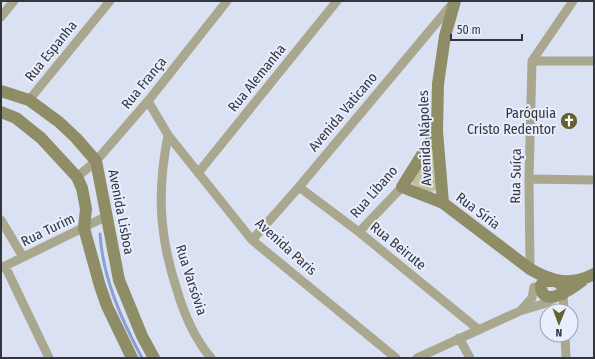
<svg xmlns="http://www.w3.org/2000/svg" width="595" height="359" font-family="'Fira Sans Condensed',sans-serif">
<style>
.green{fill:#c1c09c}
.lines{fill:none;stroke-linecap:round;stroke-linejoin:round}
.stream{stroke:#8a9fd3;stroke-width:3}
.street{stroke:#a9a88f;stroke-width:9}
.secondary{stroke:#8e8d66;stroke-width:12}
.labels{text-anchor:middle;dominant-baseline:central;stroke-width:4;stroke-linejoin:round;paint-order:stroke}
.street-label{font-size:14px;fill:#33363d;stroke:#e8eefd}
.poi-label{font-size:14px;fill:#33363d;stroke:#e8eefd;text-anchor:end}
</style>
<rect width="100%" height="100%" fill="#d9e1f3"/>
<path class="green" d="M436 145 437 188 435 191C426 194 420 188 413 184L412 178Z"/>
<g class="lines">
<path class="stream" d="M100 234C103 278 121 319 142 358"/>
<path class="street" d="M1 17 14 1
M532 61H594
M29 100 110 1
M148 101 168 135 252 240 396 358
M168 135C157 191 159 236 177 290 184 314 195 339 211 358
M198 173 337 1
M77 177 96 161 148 101 227 1
M529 179 594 180
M299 187 359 232 479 330
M1 220 23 257
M359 232 402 187
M252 240 299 187 453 3
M5 266 49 358
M1 268 107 216
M530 269 529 179 532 61 573 1
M522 309 532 298 534 287
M565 335 566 358
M459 338 470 358
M417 358 520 311 543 304 563 294 564 311"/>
<path class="secondary" d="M1 91 29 100 59 122 76 138 96 161 119 280 142 336 154 358
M1 112 16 118 41 138 77 177 82 188 86 209 84 228 100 286 107 306 132 358
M437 131 402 187 443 203 530 269C552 282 571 286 594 274
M443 203 437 131 438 84 445 36 455 1
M563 294 564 287 556 281H545L541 285C541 311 574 287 582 281"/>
</g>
<defs>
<symbol id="church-disc" viewBox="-11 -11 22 22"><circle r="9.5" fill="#64622f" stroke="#e8eefd"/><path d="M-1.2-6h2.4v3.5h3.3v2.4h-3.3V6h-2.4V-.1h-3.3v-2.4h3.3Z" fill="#fff"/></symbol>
</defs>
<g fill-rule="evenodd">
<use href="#church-disc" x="559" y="111" width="20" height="20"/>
</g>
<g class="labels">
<g class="street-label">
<text transform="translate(51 51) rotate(-51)">Rua Espanha</text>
<text transform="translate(257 78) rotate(-51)">Rua Alemanha</text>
<text transform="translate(144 83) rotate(-51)">Rua França</text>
<text transform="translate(343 112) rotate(-50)">Avenida Vaticano</text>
<text transform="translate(425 138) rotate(-92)">Avenida Nápoles</text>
<text transform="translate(516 176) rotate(-89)">Rua Suíça</text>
<text transform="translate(374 192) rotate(-49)">Rua Líbano</text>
<text transform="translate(478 211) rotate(37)">Rua Síria</text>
<text transform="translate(121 212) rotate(79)">Avenida Lisboa</text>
<text transform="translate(48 230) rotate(-26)">Rua Turim</text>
<text transform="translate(398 246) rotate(39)">Rua Beirute</text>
<text transform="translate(286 247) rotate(42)">Avenida Paris</text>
<text transform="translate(191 280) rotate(72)">Rua Varsóvia</text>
</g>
<g class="poi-label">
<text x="556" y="113">Paróquia<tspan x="556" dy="16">Cristo Redentor</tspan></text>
</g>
</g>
<rect width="595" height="359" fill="none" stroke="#33363d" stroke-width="4"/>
<g transform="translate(559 323) rotate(181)"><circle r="19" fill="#e8eefd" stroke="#a0a4b0"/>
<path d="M0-3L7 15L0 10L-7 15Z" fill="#64622f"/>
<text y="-6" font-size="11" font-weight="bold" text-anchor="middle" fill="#33363d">N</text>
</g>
<path d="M451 34v6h71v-6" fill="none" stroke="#33363d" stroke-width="2"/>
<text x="457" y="34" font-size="12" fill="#33363d" stroke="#e8eefd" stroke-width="3" paint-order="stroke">50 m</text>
</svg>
